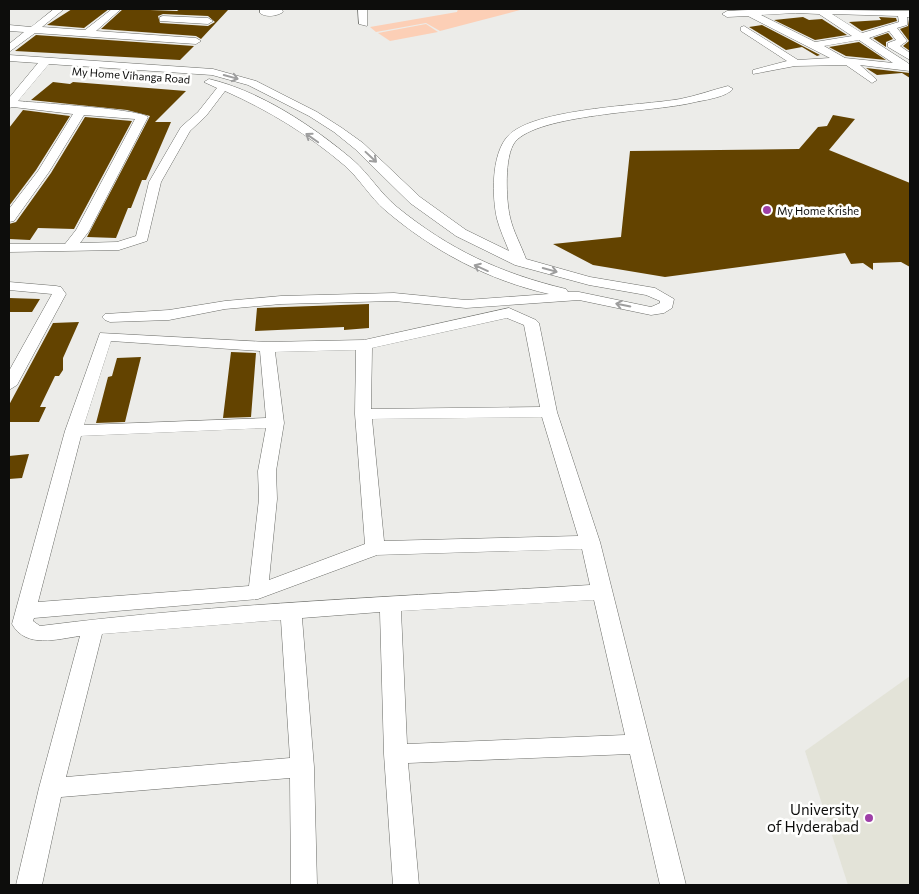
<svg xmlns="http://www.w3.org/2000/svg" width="919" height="894" font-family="Commissioner,sans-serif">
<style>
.built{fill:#e3e3d8}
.green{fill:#fccfb6}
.building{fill:#634300;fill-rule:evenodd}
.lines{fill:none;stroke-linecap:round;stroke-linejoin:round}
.minor-casing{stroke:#6b6c68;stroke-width:1}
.minor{fill:#fff;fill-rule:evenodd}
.oneway{stroke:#9e9e9e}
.poi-dot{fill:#9e3fa7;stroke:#fffffe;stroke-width:2}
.labels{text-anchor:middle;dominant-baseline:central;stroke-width:5;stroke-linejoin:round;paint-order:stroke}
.far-street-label{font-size:11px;fill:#0d0d0c;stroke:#fffffe}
.far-poi-label{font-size:11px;fill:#0d0d0c;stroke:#fffffe;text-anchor:start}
.near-poi-label{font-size:15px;fill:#0d0d0c;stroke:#fffffe;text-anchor:end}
</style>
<rect width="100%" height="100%" fill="#ecece9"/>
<path class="built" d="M910 676V885H848L805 751Z"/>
<path class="green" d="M458 9 520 10 440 31 426 23 376 32 370 27 457 12Z
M426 24 438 32 390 41 378 33Z"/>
<path class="building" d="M72 9H109L84 28 47 25Z
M123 9 177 11 180 9 228 10 201 39 196 36 101 29ZM163 14 208 16 215 22 208 26 160 23 158 16Z
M803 17 809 20 822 19 847 35 815 40 774 20Z
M879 17 896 18 897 21 862 31 849 22 881 20Z
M909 19H910V51L903 46 909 41 900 29 908 26Z
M762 25 820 55 817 56 802 47 786 50 749 27Z
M888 33 893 39 886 42V47L873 38Z
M36 35 194 46 180 60 15 51Z
M859 42 886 60 846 56 829 47Z
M866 68 910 73V78L902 73 877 75Z
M53 82 70 84 73 82 186 91 155 122H171L146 180H142L131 208H128L116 238 87 237 150 116 127 110 31 100Z
M23 110 70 116 36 170 9 206V128Z
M833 115 855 119 829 150 910 183V267L901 262 873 263V270L863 263 851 264 845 253 665 277 593 265 553 244 621 237 630 151 799 149 818 127 827 126Z
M85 117 132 121 74 229 38 228 30 240 9 239V224L16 222 51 173Z
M9 298 40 299 32 312H9Z
M369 304V328L344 330V327L255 331 257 308Z
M79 322 63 358V370L59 376H55L40 407H46L39 422H9V405L53 323Z
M231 352 256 353 251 417 223 418Z
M141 357 125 422 96 423 108 377 112 376 117 358Z
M29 454 22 478 9 479V456Z"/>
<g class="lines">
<defs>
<path id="minor" d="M54 9H64L42 27 85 30 112 9H121L96 31 196 38 201 41 196 44 35 33 9 52V44L24 32 9 31V25L31 27Z
M260 9H282L283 12C278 16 265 18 260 13Z
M358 9H367V26L359 24Z
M769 9 910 11V17H907V25L897 28 907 41 900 46 910 53V60L888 47V43L896 40 889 31 869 38 908 63 910 65V71L860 65 877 80 872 83 846 65 795 66 753 74V70L787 61 741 31V27L744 26 798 60 830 58 748 16 727 17 722 14 727 11ZM796 13 819 14 852 36 815 42 761 15ZM832 14 898 16 899 22 862 33ZM859 40 893 63 845 58 824 46Z
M163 16 208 18 213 21 208 24 160 21V17Z
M9 55 213 69 256 81 317 112 342 128 363 143 420 197 466 230 509 251C505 241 500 230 497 219 492 197 491 156 507 137 532 108 640 106 680 99 696 96 712 90 728 86L733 89C725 98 703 100 691 103 653 112 538 114 515 142 504 156 506 200 510 217 513 231 521 245 526 259L590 277 655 288 674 299 672 308 664 313 651 315 579 300 466 308 394 301 281 304 225 309 169 320 110 322 105 320 102 317 105 314 169 310 225 301 281 296 394 293 466 300 549 294C488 280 433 251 385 210 370 197 360 179 344 165 309 135 268 110 225 91L206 116 190 131 161 182 147 241 119 250 9 252V244H65L76 230 135 119 84 115 49 172 14 221 9 222V209L38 171 73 114 13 107 9 108V98L38 63 9 61ZM49 64 212 75 248 85 309 116 334 132 355 149 410 203 456 236 515 265 589 285 646 295 660 301V303L651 307 579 292H568L566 289C500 273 450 250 397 207 380 193 369 174 353 160 313 126 260 91 209 79L204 82 217 88 198 112 181 127 149 182 136 236 117 242 80 243 89 231 148 117C140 109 38 103 18 101Z
M9 282 56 286 61 287 66 294 17 385 9 390V371L52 294 9 290Z
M509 308 536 320 539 323 557 412 600 542 686 885H660L630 754 408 763 419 885H393L384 754 380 612 302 618 314 767 317 885H291L290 778 61 797 42 885H16L39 788 80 636C57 639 26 649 12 624L65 431 100 333 267 342 364 340ZM507 318 524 325 540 407 371 409 372 348ZM111 341 260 351 266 418 84 425ZM356 350 355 414 365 544 269 580 277 499 276 471 284 423 275 352ZM542 417 578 536 384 541 372 419ZM266 428 258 471 259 499 249 586 38 602 81 436ZM582 549 590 585C408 596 222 603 40 626L33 621 34 618 258 599 377 555ZM594 600 625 735 407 744 401 611ZM281 620 290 758 66 777 102 634Z"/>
</defs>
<use href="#minor" class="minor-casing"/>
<use href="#minor" class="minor"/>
</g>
<defs><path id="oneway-shaft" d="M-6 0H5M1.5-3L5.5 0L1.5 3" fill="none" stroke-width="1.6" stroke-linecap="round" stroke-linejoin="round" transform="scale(1.25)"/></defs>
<g class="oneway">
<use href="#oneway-shaft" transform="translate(231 77) rotate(15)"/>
<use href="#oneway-shaft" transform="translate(312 138) rotate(-145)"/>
<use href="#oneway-shaft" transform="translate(371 157) rotate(43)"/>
<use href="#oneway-shaft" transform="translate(481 268) rotate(-156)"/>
<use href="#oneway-shaft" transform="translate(550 270) rotate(15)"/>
<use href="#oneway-shaft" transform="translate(623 305) rotate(-169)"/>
</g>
<g class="poi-dot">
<circle cx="767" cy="210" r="5"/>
<circle cx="869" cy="818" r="5"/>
</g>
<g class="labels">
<g class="far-street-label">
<text transform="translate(131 75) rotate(4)">My Home Vihanga Road</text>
</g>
<g class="far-poi-label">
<text x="777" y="210">My Home Krishe</text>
</g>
<g class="near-poi-label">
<text x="859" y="809">University<tspan x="859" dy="17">of Hyderabad</tspan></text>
</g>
</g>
<rect width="919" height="894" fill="none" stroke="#0d0d0c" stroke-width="20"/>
</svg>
